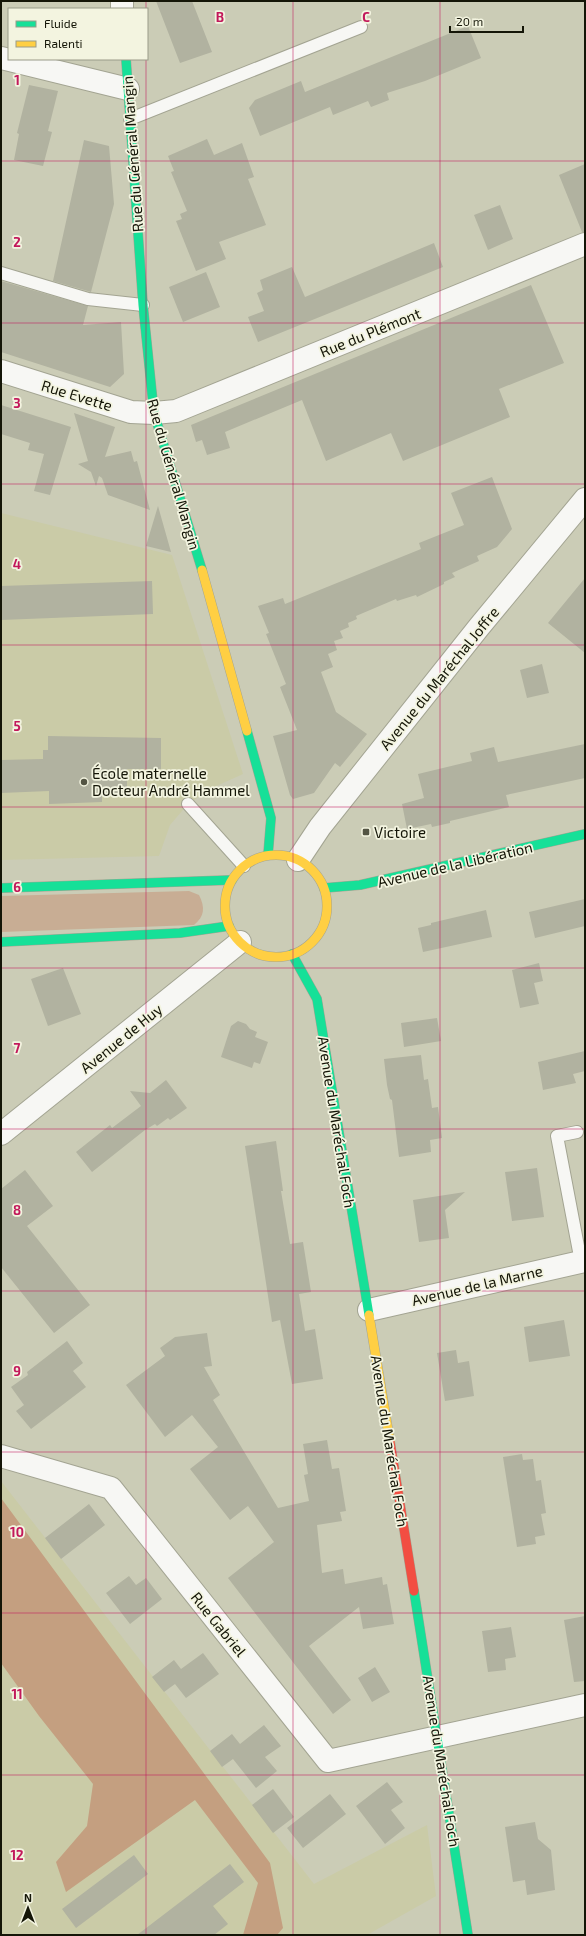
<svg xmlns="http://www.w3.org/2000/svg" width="586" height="1936" font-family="'Exo 2',sans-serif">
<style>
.built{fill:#cacba7}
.green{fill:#c8ad94}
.forest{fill:#c49f80}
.building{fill:#b1b2a0}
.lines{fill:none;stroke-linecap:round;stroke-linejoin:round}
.lane-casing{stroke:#a3a492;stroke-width:14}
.street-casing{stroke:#a3a492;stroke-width:24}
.fast-casing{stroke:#a3a492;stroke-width:10}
.slow-casing{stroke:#a3a492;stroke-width:10}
.jam-casing{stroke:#a3a492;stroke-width:10}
.lane{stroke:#f7f7f4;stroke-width:12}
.street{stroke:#f7f7f4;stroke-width:22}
.fast{stroke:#16e098;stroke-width:9}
.slow{stroke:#ffcf43;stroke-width:9}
.jam{stroke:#f24e42;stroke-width:9}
.grid{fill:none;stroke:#c2185b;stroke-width:1;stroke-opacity:0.55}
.poi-dot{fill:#545544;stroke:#f3f4e0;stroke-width:1.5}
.labels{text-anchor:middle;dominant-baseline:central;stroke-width:3.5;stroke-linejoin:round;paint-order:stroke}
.street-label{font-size:15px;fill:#141507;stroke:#f3f4e0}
.poi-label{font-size:15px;fill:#141507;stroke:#f3f4e0;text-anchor:start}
.grid-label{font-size:13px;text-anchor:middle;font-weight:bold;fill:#c2185b;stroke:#f3f4e0;stroke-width:3.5;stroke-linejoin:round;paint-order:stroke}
</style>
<rect width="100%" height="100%" fill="#cbccb6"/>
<path class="built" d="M1 513 172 555 243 774 212 788 188 804 170 825 159 856 1 860Z
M1 1481 314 1884 427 1825 436 1896 367 1935H1Z"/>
<path class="green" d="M189 891 199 895C205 907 205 916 194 925L1 932V896Z"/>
<path class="forest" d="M1 1498 270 1863 283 1928 277 1935H243L258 1883 195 1800 66 1892 56 1862 87 1826 93 1784 39 1716 1 1663Z"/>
<path class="building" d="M156 1H192L212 52 180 63Z
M468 26 481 58 425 81 387 93 389 100 371 107 368 101 333 115 330 107 260 136 249 108 255 100 301 81 305 92Z
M29 85 58 91 48 131 52 132 43 166 14 160 19 134 17 133Z
M207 139 214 155 242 143 254 177 248 179 266 225 219 242 226 259 196 271 176 221 182 219 180 214 187 211 171 172 174 171 168 156Z
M84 140 109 146 114 204 91 292 53 281Z
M585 164V232H582L559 175Z
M500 205 513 239 488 250 474 215Z
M434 243 443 267 258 342 248 317 264 311 257 293 263 290 260 280 292 267 305 297Z
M206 272 220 307 183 322 169 287Z
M1 281 88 306 83 325 121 322 124 374 110 387 1 352Z
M531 285 564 363 499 389 510 417 403 461 391 433 326 461 302 400 225 432 230 448 207 455 202 440 196 442 191 425Z
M1 405 71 427 50 495 34 491 44 454 28 450 30 443 1 434Z
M74 413 115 427 105 457 131 451 134 462 137 461 150 510 108 495 102 478 99 476 96 486 91 472 78 464 88 461Z
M492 477 512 529 497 547 477 556 479 561 452 573 455 577 444 582V584L417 597 416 595 397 601 396 599 356 616 357 619 348 623 349 627 340 631 343 638 334 641 337 650 328 654 333 667 321 672 336 712 367 734 340 767 335 763 314 793 293 799 290 795 273 736 297 730 280 687 286 684 266 634 269 633 258 606 283 598 285 604 421 549 419 543 464 525 451 493Z
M158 506 171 552 146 546Z
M585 578V653L548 623Z
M152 581 153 614 1 620V586Z
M542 664 549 693 527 698 520 670Z
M48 736 161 738V769H127V794H102V802L49 804V791L1 793V760L43 759V750H48Z
M585 744V778L506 795 509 807 450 821V823L432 827 431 824 407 829 402 804 424 798 418 774 472 761 470 753 494 747 498 762Z
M585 899V926L535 938 529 912Z
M486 910 492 937 423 952 418 928 431 925V923Z
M539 963 543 981 534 983 539 1004 520 1008 512 970Z
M63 968 81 1014 48 1026 31 979Z
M437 1018 441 1041 404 1047 401 1023Z
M238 1021 246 1024 250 1029 257 1032 255 1037 268 1042 260 1064 254 1062 252 1068 221 1057 231 1026Z
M585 1051V1071L573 1074 576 1083 543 1090 538 1062Z
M421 1055 424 1080 428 1079 432 1108 438 1107 442 1138 430 1140 431 1152 399 1157 392 1100 390 1099 387 1085 384 1059Z
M166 1080 187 1108 170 1120 168 1118 157 1126 155 1124 145 1130 92 1172 76 1152 110 1125 112 1128 141 1106 130 1091 150 1093Z
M276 1141 283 1191H281L290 1244 303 1242 311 1292 299 1294 305 1331 315 1329 323 1379 292 1384 280 1320 272 1322 245 1146Z
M537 1168 544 1217 512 1221 505 1172Z
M25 1170 53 1206 27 1226 90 1305 54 1333 1 1267V1189Z
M465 1192 445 1210 449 1238 419 1242 413 1200Z
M564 1320 570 1356 529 1362 524 1327Z
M207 1333 212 1366 204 1367 220 1395 213 1400 278 1508 309 1501 304 1475 308 1474 303 1444 327 1440 332 1469 339 1468 346 1511 340 1512 342 1521 317 1525 322 1573 343 1569 345 1584 382 1577 383 1585 387 1584 394 1624 363 1629 359 1607 309 1646 351 1700 333 1714 228 1578 274 1542 248 1506 230 1520 190 1469 218 1447 192 1415 165 1437 126 1385 165 1356 160 1348 175 1337Z
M67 1341 83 1363 73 1371 86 1387 31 1429 16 1411 24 1405 11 1387 28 1375 27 1372Z
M456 1350 458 1363 469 1361 474 1396 445 1401 437 1353Z
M522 1454 523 1460 533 1459 536 1481 541 1480 546 1513 541 1514 545 1535 535 1537 536 1544 517 1547 503 1457Z
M89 1504 105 1525 61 1559 45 1538Z
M129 1576 136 1585 146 1578 162 1599 130 1624 106 1593Z
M585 1616V1681L574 1682 564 1620Z
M511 1627 516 1657 505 1659 506 1670 488 1672 482 1631Z
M203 1653 219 1674 186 1698 175 1684 164 1692 152 1677 174 1660 181 1669Z
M375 1667 390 1692 372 1702 358 1678Z
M264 1725 281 1746 265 1757 277 1771 256 1788 233 1759 222 1767 210 1751 232 1734 240 1744Z
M387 1782 403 1802 391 1810 405 1828 385 1844 356 1806Z
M273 1789 294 1817 273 1833 252 1805Z
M330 1794 346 1814 303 1848 287 1828Z
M535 1822 538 1839 551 1850 555 1890 527 1895 525 1880 513 1882 505 1827Z
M134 1855 148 1874 76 1928 62 1909Z
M230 1864 244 1882 213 1906 228 1924 214 1935H137Z"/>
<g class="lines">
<defs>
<path id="lane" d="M130 119 361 27
M1 273 88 299 143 305
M188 804 244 866
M577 1132 557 1136 581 1262"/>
<path id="street" d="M122 1V9
M1 58 128 89
M1 371 131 412 154 413 176 411 585 244
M298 860 320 827 479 627 585 499
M1 1134 240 942
M369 1310 585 1261
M1 1456 111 1488 328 1761 585 1705"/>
<path id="fast" d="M126 59 143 305 154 413 202 570
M247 731 271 818 268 855
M1 888 232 880
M324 888 360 885 585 834
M1 942 180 933 229 926
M292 954 317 999 369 1315
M414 1591 468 1935"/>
<path id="slow" d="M202 570 247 731
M225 906a51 51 0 1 1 102 0a51 51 0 1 1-102 0Z
M369 1315 390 1442"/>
<path id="jam" d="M390 1442 414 1591"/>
</defs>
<use href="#lane" class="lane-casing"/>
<use href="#street" class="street-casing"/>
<use href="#fast" class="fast-casing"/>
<use href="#slow" class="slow-casing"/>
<use href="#jam" class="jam-casing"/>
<use href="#lane" class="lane"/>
<use href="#street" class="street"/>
<use href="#fast" class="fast"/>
<use href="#slow" class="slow"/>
<use href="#jam" class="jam"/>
</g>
<path class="grid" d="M146 1V9M293 1V1935M440 1V1935M146 59V1935M1 161H585M1 323H585M1 484H585M1 645H585M1 807H585M1 968H585M1 1129H585M1 1291H585M1 1452H585M1 1613H585M1 1775H585"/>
<g class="poi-dot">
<circle cx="84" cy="782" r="4"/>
<rect x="362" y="828" width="8" height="8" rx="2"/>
</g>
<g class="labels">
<g class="street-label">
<text transform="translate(132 154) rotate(-94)">Rue du Général Mangin</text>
<text transform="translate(370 332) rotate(-22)">Rue du Plémont</text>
<text transform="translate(77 395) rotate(17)">Rue Evette</text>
<text transform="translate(174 474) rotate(74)">Rue du Général Mangin</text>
<text transform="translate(439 678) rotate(-51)">Avenue du Maréchal Joffre</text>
<text transform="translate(455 864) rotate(-13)">Avenue de la Libération</text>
<text transform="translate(121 1038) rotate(-39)">Avenue de Huy</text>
<text transform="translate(337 1122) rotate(81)">Avenue du Maréchal Foch</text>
<text transform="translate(477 1285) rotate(-13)">Avenue de la Marne</text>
<text transform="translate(390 1441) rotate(81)">Avenue du Maréchal Foch</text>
<text transform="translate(219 1624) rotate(51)">Rue Gabriel</text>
<text transform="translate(442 1761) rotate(81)">Avenue du Maréchal Foch</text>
</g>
<g class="poi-label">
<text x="92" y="773">École maternelle<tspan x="92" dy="17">Docteur André Hammel</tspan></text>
<text x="374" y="832">Victoire</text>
</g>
</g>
<g class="grid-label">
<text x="220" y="22">B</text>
<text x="366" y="22">C</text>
<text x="17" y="85">1</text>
<text x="17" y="247">2</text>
<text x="17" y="408">3</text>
<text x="17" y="569">4</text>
<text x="17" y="731">5</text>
<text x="17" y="892">6</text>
<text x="17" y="1053">7</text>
<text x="17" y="1215">8</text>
<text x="17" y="1376">9</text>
<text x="17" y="1537">10</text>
<text x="17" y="1699">11</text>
<text x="17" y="1860">12</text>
</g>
<rect width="586" height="1936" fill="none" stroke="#141507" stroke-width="4"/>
<rect x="8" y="8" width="140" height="52" fill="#f3f4e0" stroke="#9a9b89"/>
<rect x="16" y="21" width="20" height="6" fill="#16e098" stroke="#9a9b89"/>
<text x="44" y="28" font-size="12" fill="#141507">Fluide</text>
<rect x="16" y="41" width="20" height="6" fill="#ffcf43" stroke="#9a9b89"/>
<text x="44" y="48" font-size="12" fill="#141507">Ralenti</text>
<g transform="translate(28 1908)" stroke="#f3f4e0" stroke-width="3" paint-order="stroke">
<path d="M0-3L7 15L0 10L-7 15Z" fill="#141507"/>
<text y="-6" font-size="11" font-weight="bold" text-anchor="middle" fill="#141507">N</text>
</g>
<path d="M450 26v6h73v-6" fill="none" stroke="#141507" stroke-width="2"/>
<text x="456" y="26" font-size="12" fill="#141507" stroke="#f3f4e0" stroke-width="3" paint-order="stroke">20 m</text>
</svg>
